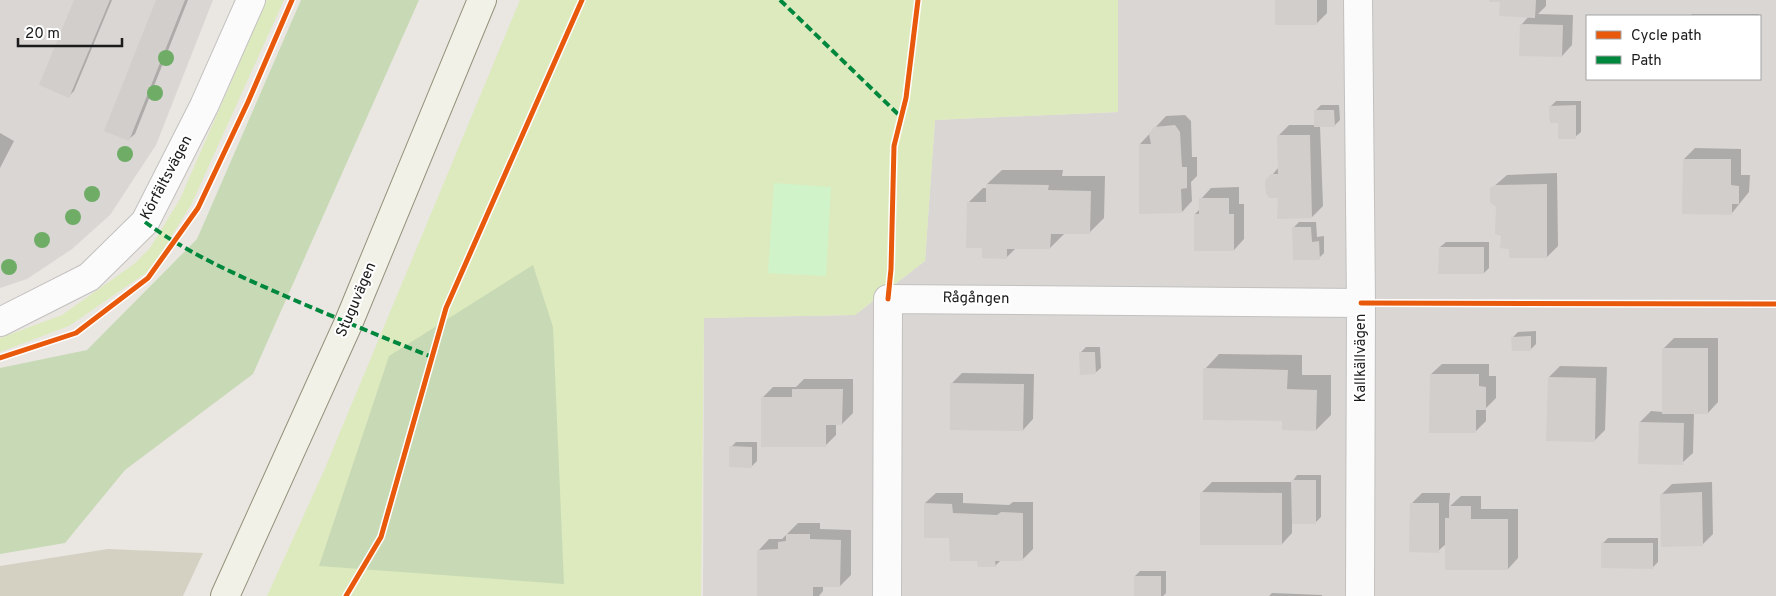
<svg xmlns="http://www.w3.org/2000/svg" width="1776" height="596" font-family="Overpass,sans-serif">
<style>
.residential{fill:#d9d6d4;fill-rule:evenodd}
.construction{fill:#d4d1c3}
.grass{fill:#ddeabd}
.forest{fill:#c8dab5}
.park{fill:#d0f3ca}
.shadow{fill:#0003}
.building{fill:#d2cecb}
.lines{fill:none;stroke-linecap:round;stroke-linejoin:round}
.street-casing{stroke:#c2c1bf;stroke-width:30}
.secondary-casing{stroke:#94917a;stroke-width:30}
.street{stroke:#fcfbfb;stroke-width:28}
.secondary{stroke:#f2f1e8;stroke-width:28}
.quiet{stroke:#00873e;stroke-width:4;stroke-dasharray:8 4;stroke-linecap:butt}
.cycleway-casing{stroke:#fff;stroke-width:8}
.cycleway{stroke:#e8590c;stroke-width:5}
.tree{fill:#6fad67}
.labels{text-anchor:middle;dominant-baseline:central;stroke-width:4;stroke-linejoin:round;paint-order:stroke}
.street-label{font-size:15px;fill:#1b1b1b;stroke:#fff}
</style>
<rect width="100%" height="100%" fill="#eae6e2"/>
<path class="residential" d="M0 0H213L156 145 110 215 72 249 27 279 0 288Z
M1118 0H1776V596H703L704 318 855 315 925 261 935 120 1118 112ZM1587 16H1760V79H1587Z"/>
<path class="construction" d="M108 549 203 553 183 596H0V566Z"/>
<path class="grass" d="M267 0H284L192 203 160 255 146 273 69 326 0 352V338L62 315 134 264 150 248 180 199Z
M520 0H1118V112L935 120 925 261 855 315 704 318 701 596H267L323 473Z"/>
<path class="forest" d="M301 0H419L253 374 125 470 65 543 0 554V368L87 350 197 239Z
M533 265 553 327 564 584 319 566 389 356Z"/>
<path class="park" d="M774 183 831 187 826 276 768 273Z"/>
<path class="shadow" d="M76 0H112L74 91 69 96Z
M158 0H188L135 134 129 139Z
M1277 0H1327V13L1316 24Z
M1490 0H1546V6L1538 14 1573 15 1572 45 1562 56 1521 25 1529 16 1501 1Z
M1692 14H1759V16H1690Z
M1556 101H1581V132L1575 137 1559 121 1551 106Z
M1321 105H1339L1340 120 1334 126H1320L1323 206 1312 217 1279 196 1272 175 1279 167 1278 136 1289 125H1315V111Z
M1185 115 1191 121 1192 157H1197V176L1191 182 1192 201 1182 212 1140 144 1166 116Z
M0 133 14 141 0 168Z
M1695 148 1741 149V175H1750L1749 192 1732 213 1684 159Z
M1002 170H1063L1062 176H1105L1104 218 1089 233H1065L1050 248H1016L1006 258 983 246 968 203 983 188H987V184Z
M1557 173 1558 246 1547 257 1510 248 1503 235 1492 188 1507 175Z
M1239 187V204H1244V239L1234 250 1195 214 1200 209 1201 199 1211 188Z
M1299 222H1316L1317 237 1324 236V253L1319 258 1293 228Z
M1446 242H1489V268L1484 273 1440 247Z
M1536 331V344L1531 349 1513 337 1518 332Z
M1674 338H1718V402L1708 413H1694L1693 453 1682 463 1640 422 1651 411 1663 412V349Z
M1086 347H1100L1101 368 1095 373 1080 353Z
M1219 354 1302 355V375H1331V415L1316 430 1283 420 1205 369Z
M1442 364H1489V376H1496V398L1486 408V421L1475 432 1431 374Z
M1560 366 1607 367 1605 430 1594 441 1549 377Z
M962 373 1034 374 1033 419 1023 430 951 384Z
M804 379H853V413L842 424H836V435L825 446 762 398 773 387H796Z
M736 442H757V461L751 467 731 447Z
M1297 475H1321V517L1316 522 1292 523V533L1282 544 1201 493 1212 482H1292Z
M1712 482 1713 534 1703 544 1661 495 1672 484Z
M936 493H963V503L1009 505 1013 502H1033V549L1023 559 1001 560 995 566 978 560 950 537 925 503Z
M1422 493H1450L1449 507 1461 496H1481V509H1518V558L1508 569 1446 544 1438 551 1411 504Z
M798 523H820V529L851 530V575L840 586H823V591L819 596H759V550L769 539H782Z
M1608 538H1658V562L1652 568 1602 544Z
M1140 571H1166V593L1163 596H1135V576Z
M1272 593 1322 595V596H1269Z"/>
<path class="building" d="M74 0H110L69 98 39 85Z
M156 0H185L129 141 104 131Z
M1275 0H1317V25H1275Z
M1489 0H1536L1535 18 1499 16 1500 2H1489Z
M1520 24 1563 25 1562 57 1519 56Z
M1576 105V139H1558V123H1550L1549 106Z
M1314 110H1334L1335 127H1314Z
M1175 125 1180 132 1182 167H1187V188L1181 189 1182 213 1139 214V144H1151L1149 134 1154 127Z
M1277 135H1310L1312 218 1277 219 1278 198H1269L1266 193 1265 181 1271 174H1278Z
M1683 159H1731V185L1739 186V204H1732V215L1682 214Z
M986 184 1049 185 1048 190 1091 191 1090 234H1051L1050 249H1007V259L982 258V248H966L967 202H986Z
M1547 184V258H1509V249L1500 248 1501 236 1495 234 1496 207 1490 202V188L1495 185Z
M1199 198H1229V214H1234V251H1194V214H1199Z
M1292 227H1311L1312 242 1319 241 1320 260H1293Z
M1439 247H1484V274H1438Z
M1531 336V351H1512L1511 337Z
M1662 348H1708V414H1662Z
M1079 352H1095L1096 374 1080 375Z
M1203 368 1288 370 1287 389 1317 390 1316 431 1282 430V421L1203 420Z
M1430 374H1479V386L1486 387V410H1476V433H1429Z
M1548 377 1596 378 1595 442 1546 441Z
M950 383 1024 384 1023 431 950 430Z
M792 389H843L842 425H826V447H761V397H792Z
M1639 422 1684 423 1683 465 1638 464Z
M729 446 752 447V468L729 467Z
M1291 480H1316V524H1292Z
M1200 492 1282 493V545H1200Z
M1702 492 1703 546 1661 547 1660 494Z
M924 503 952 504 953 513 997 515 1001 512 1023 513V561H995L996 567H978L977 561H950L949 538H924Z
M1410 503H1439V553L1409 552Z
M1449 506H1471V519H1508V570H1445V518H1449Z
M786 534H810V539L841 540 840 587H813V596H757V550L778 549V542L786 541Z
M1601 543H1653V569L1601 568Z
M1134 576H1161V596H1134Z"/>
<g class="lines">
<defs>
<path id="street" d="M1358 0 1361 303 1360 596
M0 322 89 277 145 222 204 106 251 0
M887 596 888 299 1361 303"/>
<path id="secondary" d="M225 596 348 324 482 0"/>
</defs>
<use href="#street" class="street-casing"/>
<use href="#secondary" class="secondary-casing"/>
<use href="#street" class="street"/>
<use href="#secondary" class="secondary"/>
<path class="quiet" d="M780 0 901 117
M145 222C186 252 230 272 276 292 328 315 380 336 432 357"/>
<defs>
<path id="cycleway" d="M888 299 891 269 894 146 906 98 918 0
M1361 303 1776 304
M0 358 76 333 148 278 198 208 248 102 292 0
M346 596 381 537 446 308 582 0"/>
</defs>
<use href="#cycleway" class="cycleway-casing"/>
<use href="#cycleway" class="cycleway"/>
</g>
<g class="tree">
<circle cx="166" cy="58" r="8"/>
<circle cx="155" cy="93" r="8"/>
<circle cx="125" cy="154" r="8"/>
<circle cx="92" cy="194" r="8"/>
<circle cx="73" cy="217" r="8"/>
<circle cx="42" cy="240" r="8"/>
<circle cx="9" cy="267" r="8"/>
</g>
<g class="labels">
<g class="street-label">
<text transform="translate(167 178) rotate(-62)">Körfältsvägen</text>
<text transform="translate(976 299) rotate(1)">Rågången</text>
<text transform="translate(357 300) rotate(-67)">Stuguvägen</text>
<text transform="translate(1361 358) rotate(-90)">Kallkällvägen</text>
</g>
</g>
<rect x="1586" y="15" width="175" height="65" fill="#ffffff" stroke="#a4a4a4"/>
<rect x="1596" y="31" width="25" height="8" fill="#e8590c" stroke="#a4a4a4"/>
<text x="1631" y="40" font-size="15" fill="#1b1b1b">Cycle path</text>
<rect x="1596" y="56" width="25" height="8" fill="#00873e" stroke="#a4a4a4"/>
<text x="1631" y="65" font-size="15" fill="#1b1b1b">Path</text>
<path d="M18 38v8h104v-8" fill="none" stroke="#1b1b1b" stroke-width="2.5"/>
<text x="25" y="38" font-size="15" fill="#1b1b1b" stroke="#ffffff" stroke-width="4" paint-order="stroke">20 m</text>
</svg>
